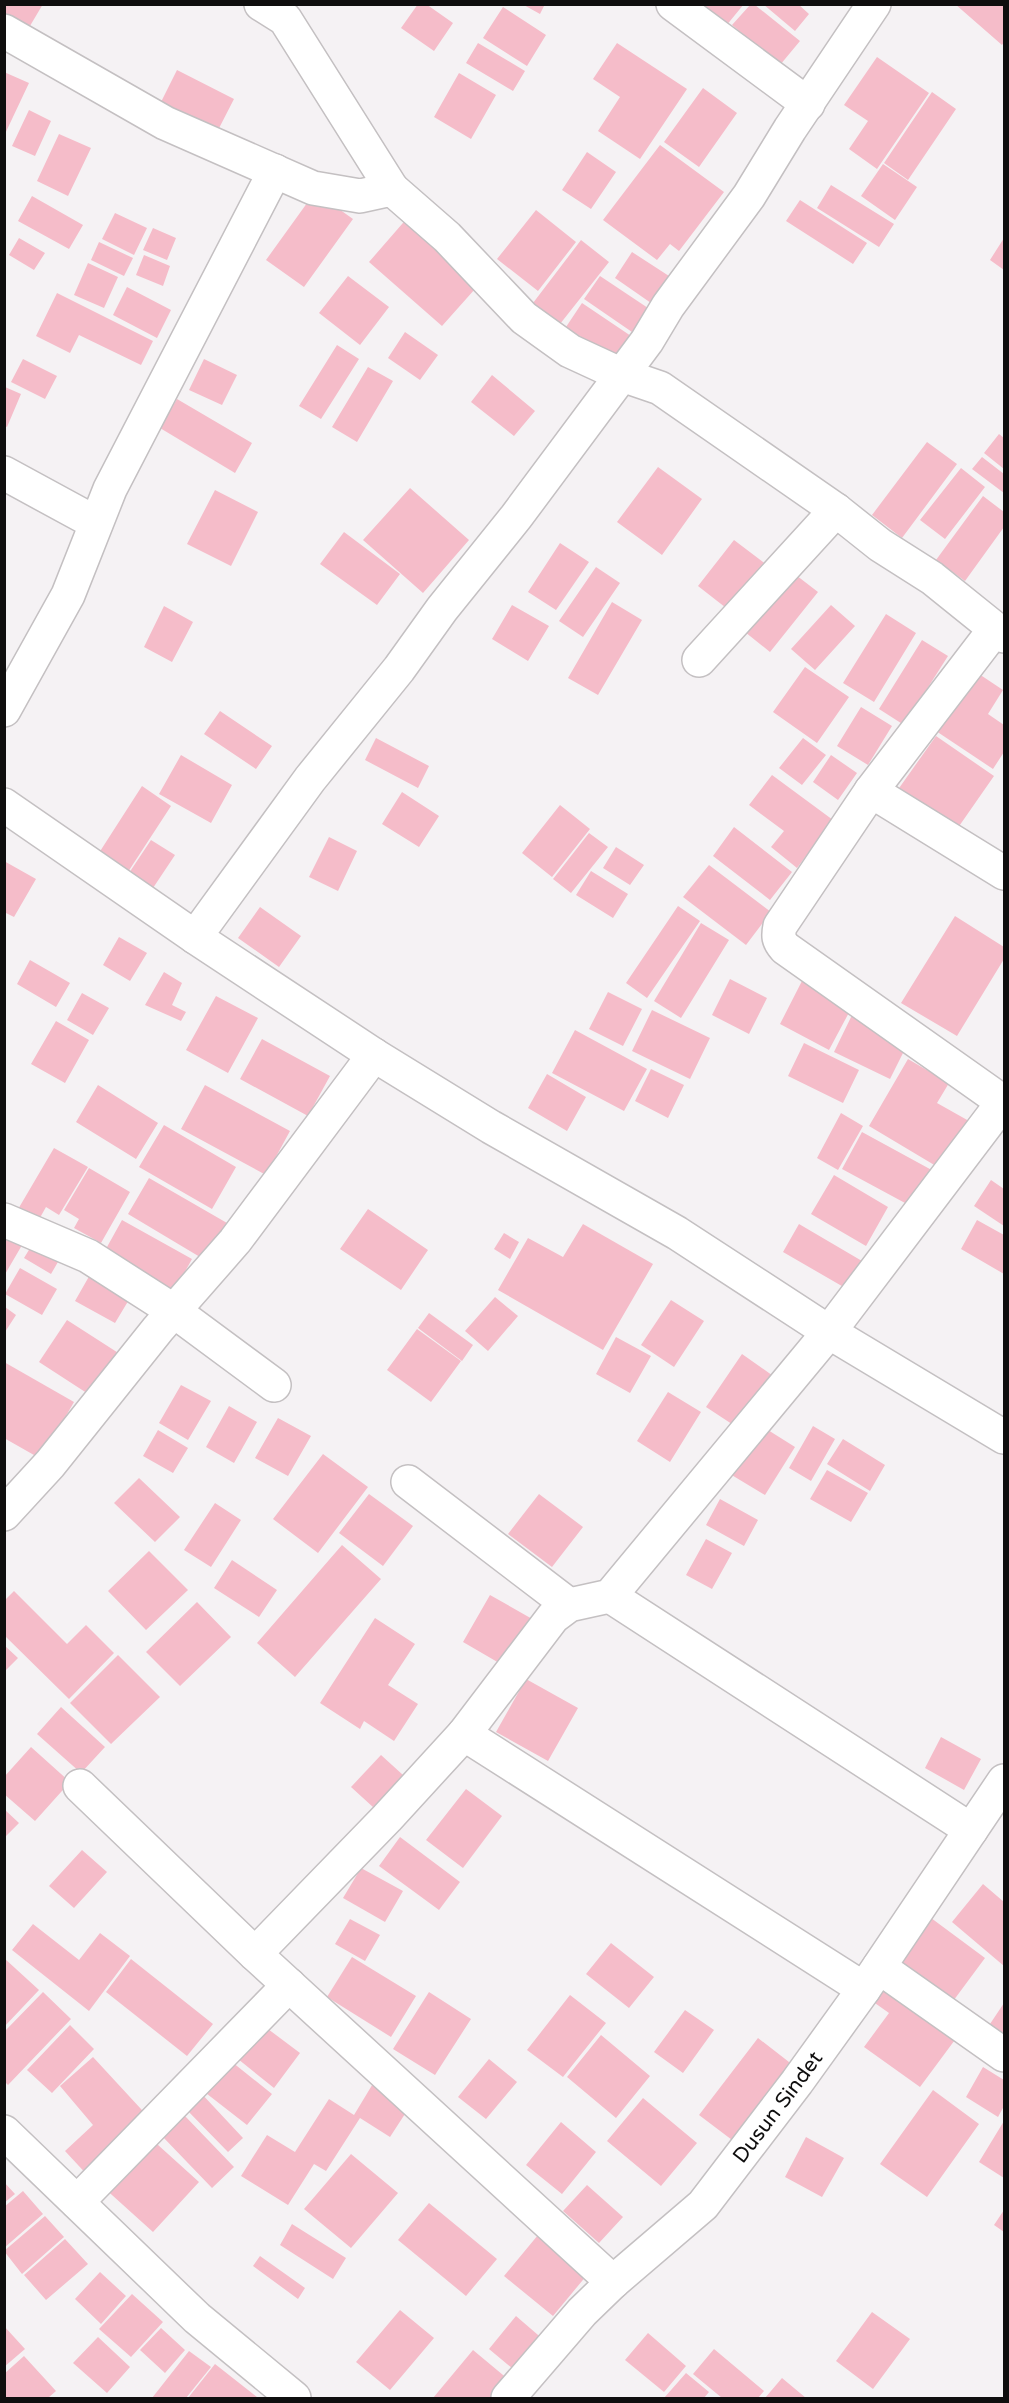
<svg xmlns="http://www.w3.org/2000/svg" width="1009" height="2403" font-family="'Varela Round',sans-serif">
<style>
.building{fill:#f5bcc9}
.lines{fill:none;stroke-linecap:round;stroke-linejoin:round}
.minor-casing{stroke:#c4c0c2;stroke-width:36}
.minor{stroke:#fff;stroke-width:33}
.labels{text-anchor:middle;dominant-baseline:central;stroke-width:5;stroke-linejoin:round;paint-order:stroke}
.street-label{font-size:21px;fill:#0f0e0e;stroke:#f5f2f4}
</style>
<rect width="100%" height="100%" fill="#f5f2f4"/>
<path class="building" d="M4 4H43L24 36 4 24Z
M418 4H426L453 23 434 51 401 28Z
M522 4H545L540 14Z
M686 4H744L721 32Z
M763 4H798L809 14 795 31Z
M955 4H1004V42L1002 45Z
M750 5H755L800 41 780 65 732 25Z
M503 7 546 35 527 66 483 38Z
M478 43 525 71 513 91 466 63Z
M617 43 687 89 640 159 598 131 620 97 593 79Z
M877 57 929 93 877 169 849 149 868 121 844 105Z
M177 70 234 99 215 136 158 108Z
M4 72 29 83 4 136Z
M459 73 496 95 471 139 434 117Z
M703 88 737 113 699 167 664 142Z
M932 92 956 109 908 180 884 163Z
M29 110 51 121 35 156 12 146Z
M59 134 91 148 68 196 37 181Z
M660 145 724 192 679 251 670 244 657 260 603 220Z
M587 152 616 172 591 209 562 190Z
M883 164 917 187 895 220 861 196Z
M831 185 894 224 879 247 817 208Z
M315 192 353 219 304 287 266 260Z
M32 196 83 225 69 249 18 221Z
M800 200 867 243 853 264 786 221Z
M536 210 576 242 538 291 497 259Z
M115 213 147 228 134 255 102 239Z
M409 216 483 280 442 326 369 262Z
M153 228 176 238 167 260 143 250Z
M19 238 45 253 34 270 9 255Z
M1004 238V270L990 260Z
M581 240 609 262 560 324 533 303Z
M99 242 133 258 124 276 91 260Z
M632 252 669 276 651 303 615 278Z
M144 255 170 266 163 286 136 275Z
M88 263 118 277 104 308 74 295Z
M348 276 389 307 360 345 319 313Z
M600 276 648 308 632 332 584 299Z
M127 287 171 310 157 338 113 315Z
M57 293 153 341 141 365 79 335 70 353 36 336Z
M582 303 631 336 615 360 566 327Z
M405 332 438 355 420 380 388 358Z
M337 345 359 359 321 419 299 406Z
M23 359 57 376 45 399 11 382Z
M204 359 237 375 222 405 189 390Z
M368 367 393 381 357 442 332 427Z
M492 375 535 411 514 436 471 402Z
M5 387 21 394 7 427 5 426Z
M177 399 252 443 235 473 160 428Z
M999 434 1004 438V469L984 453Z
M927 442 957 464 902 538 872 515Z
M982 457 1004 474V493L972 469Z
M658 467 702 499 662 555 617 522Z
M961 468 985 487 945 539 920 520Z
M410 488 469 540 423 593 363 540Z
M215 490 258 512 231 566 187 544Z
M983 496 1004 512V527L965 581 936 560Z
M344 532 400 574 377 605 320 564Z
M734 540 767 565 730 611 698 586Z
M560 543 589 562 556 610 528 592Z
M596 567 620 583 583 637 559 621Z
M792 572 818 592 770 652 745 632Z
M612 602 642 620 598 695 568 678Z
M512 605 549 626 528 661 492 639Z
M831 605 855 626 815 670 791 649Z
M164 606 193 622 172 662 144 647Z
M886 614 916 633 874 702 843 683Z
M922 640 948 656 904 725 879 709Z
M805 667 849 697 817 743 773 712Z
M976 672 1003 690 988 714 1004 725V752L993 769 936 731Z
M861 707 892 726 868 765 837 746Z
M220 711 272 746 256 769 204 734Z
M936 736 994 776 955 832 897 791Z
M376 738 429 766 418 788 365 760Z
M803 738 826 755 802 785 779 768Z
M181 755 232 785 211 823 159 794Z
M831 755 857 773 838 800 813 782Z
M772 775 833 820 797 868 771 847 784 831 749 805Z
M142 786 171 806 126 875 97 856Z
M402 792 439 816 419 847 382 824Z
M560 805 590 829 552 877 522 853Z
M734 827 792 872 770 900 713 856Z
M589 833 608 847 571 893 553 879Z
M329 837 357 851 338 891 309 877Z
M151 840 175 855 151 891 127 876Z
M616 847 644 865 630 885 603 868Z
M4 861 36 879 14 917 4 912Z
M709 865 771 912 746 945 683 897Z
M591 871 628 894 613 918 576 895Z
M678 906 700 921 647 998 626 983Z
M260 907 301 936 279 967 238 938Z
M955 916 1004 947V959L957 1036 901 1003Z
M701 923 729 940 681 1018 654 1001Z
M119 937 147 953 130 981 103 965Z
M30 960 70 983 56 1007 17 984Z
M164 972 182 983 172 1005 186 1012 181 1021 145 1005Z
M730 979 767 998 749 1034 712 1015Z
M803 979 853 1005 829 1050 780 1024Z
M608 992 642 1009 623 1046 589 1029Z
M82 993 109 1008 93 1035 67 1020Z
M216 996 258 1018 228 1073 186 1050Z
M652 1010 710 1038 690 1079 632 1051Z
M854 1011 910 1039 890 1079 834 1052Z
M56 1021 89 1040 65 1083 31 1064Z
M575 1030 647 1069 624 1111 552 1073Z
M262 1039 330 1076 308 1116 240 1079Z
M804 1043 859 1070 843 1103 788 1076Z
M908 1059 949 1083 937 1103 969 1121 941 1169 869 1126Z
M651 1069 684 1085 668 1118 635 1101Z
M547 1074 586 1097 567 1131 528 1108Z
M98 1085 158 1123 136 1159 76 1122Z
M205 1085 290 1131 266 1175 181 1129Z
M841 1113 863 1126 838 1170 817 1158Z
M164 1125 236 1167 212 1209 139 1167Z
M862 1132 939 1174 918 1210 842 1169Z
M54 1148 88 1167 59 1215 46 1207 37 1223 17 1211Z
M89 1168 130 1192 101 1243 74 1228 79 1219 64 1210Z
M834 1175 888 1207 866 1246 811 1214Z
M149 1178 227 1223 205 1260 128 1214Z
M991 1180 1004 1189V1226L974 1206Z
M368 1209 428 1250 401 1290 340 1249Z
M122 1220 192 1259 172 1295 102 1256Z
M977 1220 1004 1235V1274L961 1249Z
M583 1224 653 1264 603 1350 498 1290 528 1238 563 1257Z
M799 1224 862 1261 847 1289 783 1252Z
M4 1229 25 1240 4 1276Z
M504 1233 519 1242 510 1259 494 1249Z
M35 1240 62 1255 51 1274 24 1258Z
M95 1266 136 1288 115 1323 75 1301Z
M20 1268 57 1289 42 1315 5 1294Z
M495 1297 518 1316 488 1351 465 1331Z
M671 1300 704 1321 674 1367 641 1345Z
M5 1307 16 1315 5 1332Z
M429 1313 473 1345 462 1361 418 1328Z
M67 1320 123 1356 96 1399 39 1362Z
M417 1329 461 1361 431 1402 387 1370Z
M616 1337 651 1356 630 1393 596 1374Z
M742 1354 776 1378 741 1430 706 1407Z
M4 1362 74 1402 41 1459 4 1438Z
M181 1385 211 1401 188 1440 159 1423Z
M668 1392 701 1412 670 1462 637 1441Z
M229 1406 257 1422 234 1463 206 1447Z
M278 1418 311 1436 288 1476 255 1458Z
M760 1425 795 1447 765 1495 730 1474Z
M813 1426 835 1439 811 1481 789 1468Z
M158 1430 188 1448 173 1473 143 1456Z
M843 1439 885 1465 870 1491 827 1464Z
M323 1454 368 1487 318 1553 273 1519Z
M827 1470 868 1493 851 1522 810 1499Z
M139 1478 180 1517 155 1542 114 1503Z
M369 1494 413 1526 383 1566 339 1533Z
M539 1494 583 1527 552 1567 508 1534Z
M720 1499 758 1520 744 1546 706 1525Z
M215 1503 241 1520 211 1567 184 1550Z
M706 1539 732 1553 712 1589 686 1575Z
M342 1545 381 1579 295 1677 257 1643Z
M149 1551 188 1590 146 1630 108 1591Z
M232 1560 277 1590 259 1617 214 1588Z
M14 1591 67 1644 86 1625 114 1653 69 1699 4 1635V1601Z
M490 1595 534 1620 506 1667 463 1642Z
M197 1602 231 1637 180 1686 146 1652Z
M375 1618 415 1644 388 1685 418 1704 394 1741 364 1721 360 1729 320 1703Z
M4 1645 18 1658 4 1672Z
M118 1655 160 1697 111 1744 70 1703Z
M526 1679 578 1708 548 1761 496 1732Z
M61 1707 105 1747 81 1773 37 1734Z
M941 1737 981 1759 964 1790 925 1768Z
M31 1747 70 1782 35 1821 4 1794V1777Z
M381 1755 414 1785 385 1818 351 1787Z
M466 1789 502 1816 463 1868 426 1840Z
M4 1809 19 1823 4 1838Z
M400 1837 460 1882 439 1910 379 1866Z
M82 1850 107 1872 74 1908 49 1886Z
M361 1868 403 1891 385 1922 343 1898Z
M983 1884 1004 1902V1966L952 1922Z
M927 1915 985 1958 945 2012 887 1969Z
M350 1919 380 1935 365 1961 335 1944Z
M33 1924 79 1960 100 1933 130 1956 89 2011 12 1950Z
M611 1943 654 1977 629 2008 586 1974Z
M352 1957 416 1996 391 2037 327 1997Z
M4 1958 39 1990 4 2027Z
M131 1959 213 2024 187 2056 106 1992Z
M890 1977 963 2029 920 2087 864 2047 889 2013 872 2001Z
M43 1992 71 2019 8 2085 4 2081V2032Z
M429 1992 471 2019 435 2075 393 2049Z
M570 1995 606 2023 563 2077 527 2050Z
M1004 2003V2047L984 2033Z
M685 2010 714 2030 683 2073 654 2052Z
M70 2025 94 2049 52 2093 27 2070Z
M264 2026 300 2053 274 2088 238 2059Z
M601 2035 650 2076 616 2118 567 2077Z
M758 2038 798 2069 740 2146 699 2115Z
M93 2057 153 2122 91 2179 65 2151 93 2125 60 2086Z
M227 2058 272 2094 247 2125 202 2090Z
M489 2059 517 2082 486 2119 458 2097Z
M983 2067 1004 2080V2106L998 2117 966 2097Z
M377 2077 414 2100 390 2137 360 2118 326 2171 314 2164 288 2205 241 2176 267 2135 295 2152 329 2099 354 2115Z
M933 2090 979 2124 927 2197 880 2164Z
M200 2092 243 2138 228 2152 184 2107Z
M643 2098 697 2143 661 2186 607 2141Z
M184 2115 234 2167 212 2188 162 2136Z
M1004 2121V2178L979 2162Z
M561 2122 596 2152 562 2194 526 2165Z
M147 2135 199 2182 153 2232 102 2186Z
M806 2137 844 2158 822 2197 785 2177Z
M351 2154 398 2193 351 2248 304 2209Z
M4 2182 15 2194 4 2203Z
M587 2185 623 2217 599 2243 563 2211Z
M23 2191 43 2214 4 2248V2207Z
M429 2203 497 2259 466 2296 398 2240Z
M1004 2210V2232L994 2225Z
M45 2216 64 2237 22 2274 4 2251Z
M292 2224 346 2258 333 2279 280 2245Z
M538 2235 587 2275 553 2316 504 2276Z
M65 2239 88 2264 46 2300 24 2275Z
M260 2256 305 2288 298 2299 253 2266Z
M100 2272 126 2296 101 2324 75 2299Z
M132 2294 163 2322 131 2357 99 2329Z
M400 2310 434 2338 390 2390 356 2362Z
M872 2312 910 2339 873 2389 836 2361Z
M516 2316 545 2341 518 2373 489 2349Z
M4 2326 25 2349 4 2367Z
M161 2328 185 2350 165 2373 140 2350Z
M648 2333 686 2366 664 2392 625 2360Z
M98 2337 130 2367 107 2393 73 2363Z
M714 2349 764 2391 758 2398H722L693 2374Z
M473 2350 509 2380 494 2398H433Z
M189 2351 211 2367 186 2398H152Z
M24 2356 56 2391 48 2398H4V2374Z
M215 2364 257 2397 255 2398H188Z
M686 2373 709 2392 704 2398H664Z
M782 2378 806 2398H765Z"/>
<g class="lines">
<defs>
<g id="minor">
<path d="M261 4 285 19 392 189"/>
<path d="M673 4 808 104"/>
<path d="M874 4 790 129 749 196 668 306 647 341 516 517 442 609 399 669 310 779 195 937 374 1055 491 1127 677 1233 829 1332 1004 1437"/>
<path d="M4 31 165 123 313 188 360 196 392 189 447 237 524 318 570 351 622 375 660 388 836 510 880 545 932 578 1004 636"/>
<path d="M4 473 96 523"/>
<path d="M995 629 871 791 780 926C778 936 778 940 785 948L1003 1102"/>
<path d="M699 660 836 510"/>
<path d="M4 710 68 595 110 489 275 171"/>
<path d="M871 791 1004 873"/>
<path d="M4 805 195 937"/>
<path d="M4 1220 88 1256 174 1311 274 1385"/>
<path d="M408 1482 569 1605"/>
<path d="M4 1514 50 1464 158 1329 235 1241 374 1055"/>
<path d="M610 1596 971 1830"/>
<path d="M464 1734 864 1989"/>
<path d="M80 1786 255 1954 613 2282"/>
<path d="M255 1954 387 1818 464 1734 553 1617 569 1605 610 1596 829 1332 1004 1101"/>
<path d="M879 1967 1004 2055"/>
<path d="M4 2132 197 2318 294 2398"/>
<path d="M77 2202 289 1985"/>
<path id="s1" d="M508 2398 582 2312 613 2282 703 2205 797 2082 864 1989 1004 1781"/>
</g>
</defs>
<use href="#minor" class="minor-casing"/>
<use href="#minor" class="minor"/>
</g>
<g class="labels">
<g class="street-label">
<text stroke="none"><textPath href="#s1" startOffset="398">Dusun Sindet</textPath></text>
</g>
</g>
<rect width="1009" height="2403" fill="none" stroke="#0f0e0e" stroke-width="12"/>
</svg>
